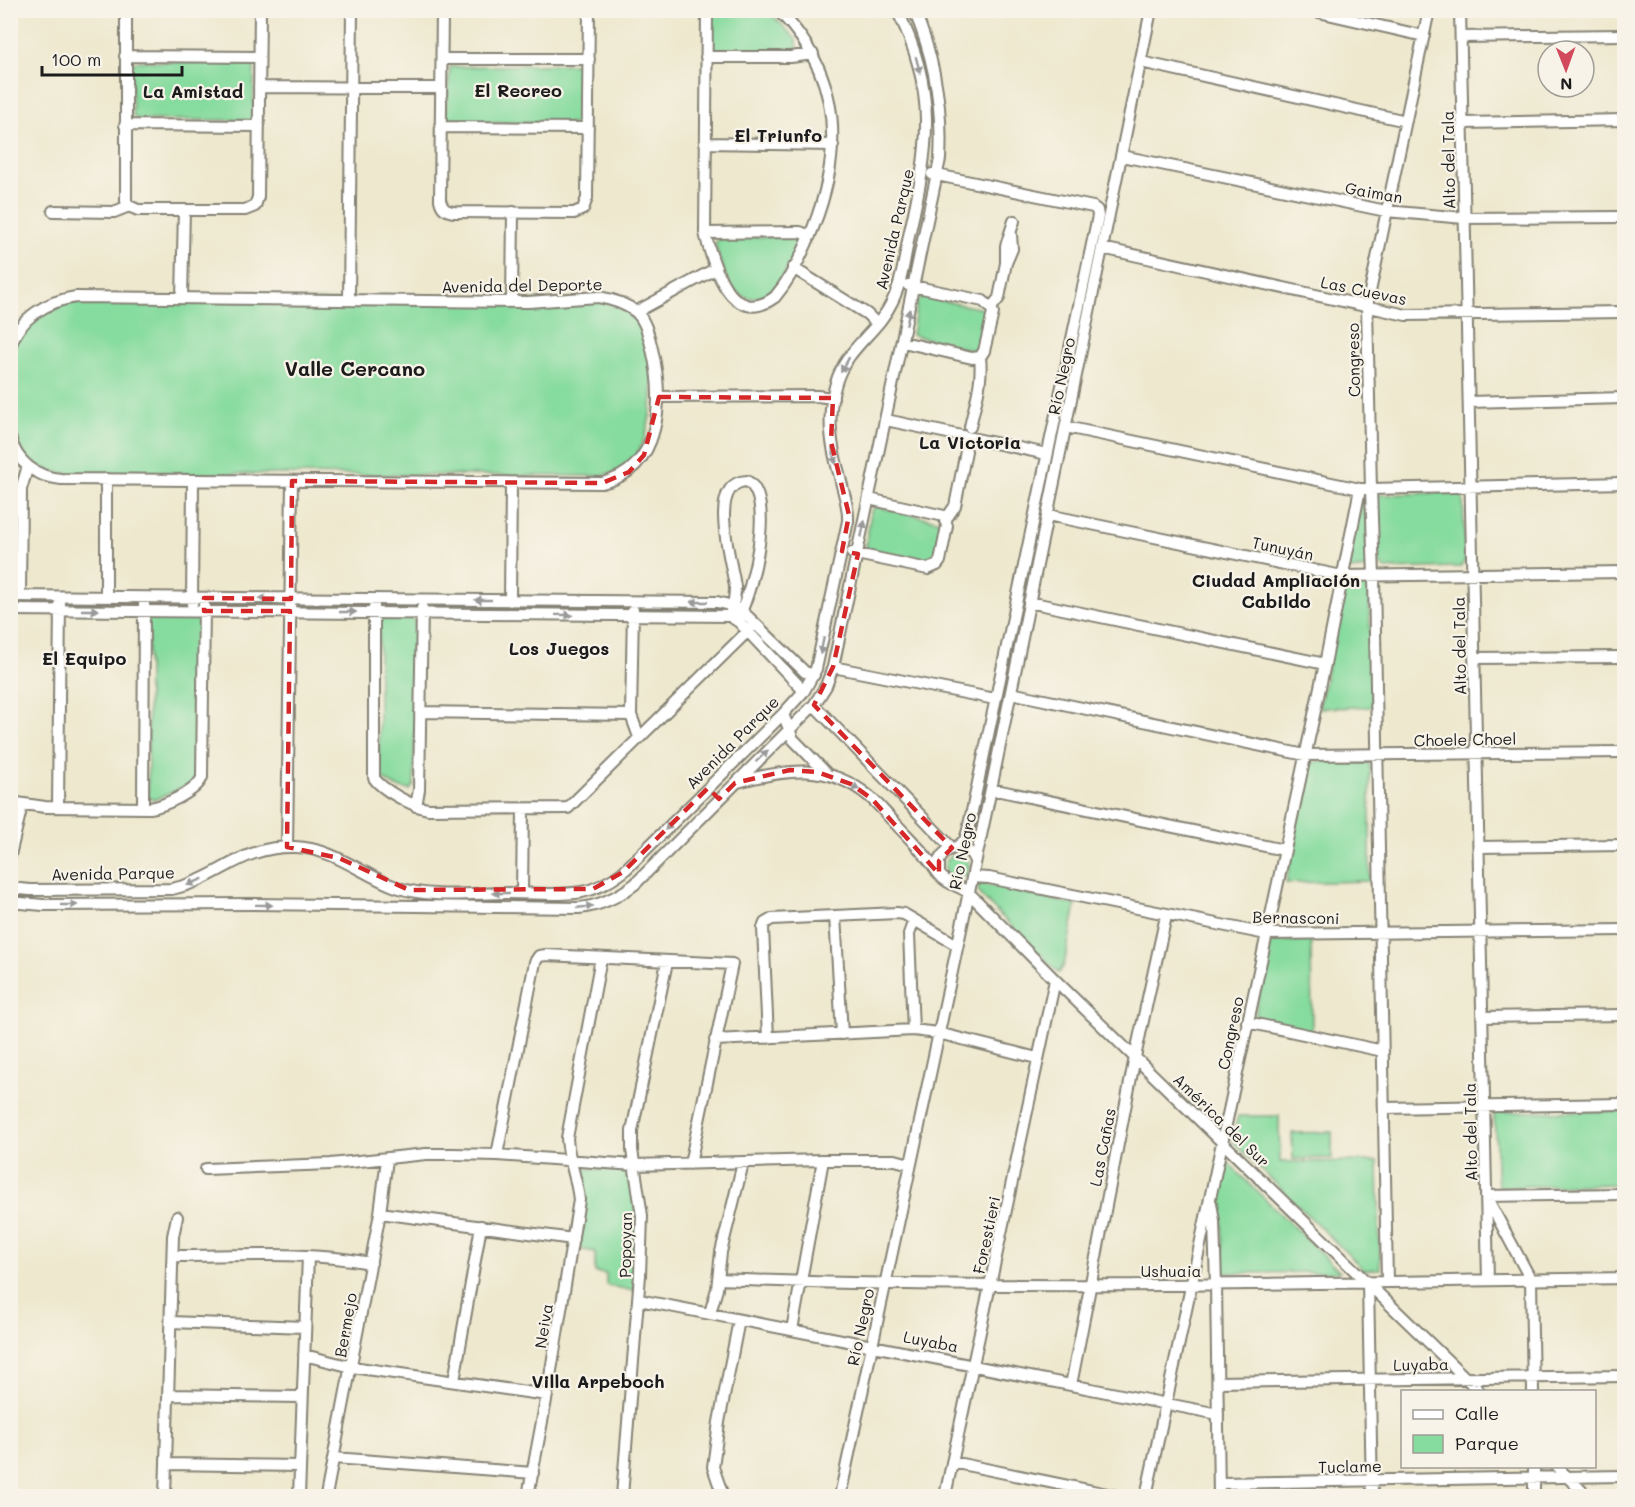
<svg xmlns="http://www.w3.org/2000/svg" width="1635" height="1507" font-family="Mali,sans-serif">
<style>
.green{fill:#86db9e;stroke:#517c5d;stroke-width:1.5}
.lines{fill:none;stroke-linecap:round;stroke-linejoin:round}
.street-casing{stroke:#858275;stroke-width:14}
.street{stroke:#fff;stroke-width:10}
.oneway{fill:#999}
.marked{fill:none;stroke:#d62828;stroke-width:4.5;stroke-dasharray:12 8;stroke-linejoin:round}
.labels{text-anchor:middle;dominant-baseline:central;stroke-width:4.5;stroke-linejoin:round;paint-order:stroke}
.street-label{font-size:16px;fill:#1c1c1c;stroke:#f7f3e8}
.neighbourhood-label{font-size:18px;font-weight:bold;fill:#1c1c1c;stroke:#f7f3e8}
.quarter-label{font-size:20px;font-weight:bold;fill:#1c1c1c;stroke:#f7f3e8}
</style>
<rect width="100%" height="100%" fill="#f7f3e8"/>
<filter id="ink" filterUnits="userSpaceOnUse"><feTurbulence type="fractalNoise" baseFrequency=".0167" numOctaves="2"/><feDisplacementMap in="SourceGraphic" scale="12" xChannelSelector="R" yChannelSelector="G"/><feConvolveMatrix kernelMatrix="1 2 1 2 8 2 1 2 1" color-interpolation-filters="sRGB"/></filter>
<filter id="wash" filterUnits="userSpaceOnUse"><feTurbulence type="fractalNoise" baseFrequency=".008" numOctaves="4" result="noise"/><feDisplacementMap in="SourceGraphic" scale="24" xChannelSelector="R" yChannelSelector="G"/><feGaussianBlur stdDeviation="1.35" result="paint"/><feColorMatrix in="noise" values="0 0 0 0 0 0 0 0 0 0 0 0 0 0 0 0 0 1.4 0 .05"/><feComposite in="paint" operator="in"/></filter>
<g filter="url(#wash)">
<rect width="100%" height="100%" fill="#eee8ce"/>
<path class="green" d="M712 10 768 11 796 39 798 49 789 52H720C706 46 712 24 712 10Z
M139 61 252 64 254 69 253 120H141L135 118 133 114 131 67 133 63Z
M577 64 581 65 582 69V117L580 122 576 124 453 122 446 117 450 67Z
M720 237H800L801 241C790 261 779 298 752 298 742 298 735 292 730 284 723 272 719 257 715 244Z
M923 297 983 309 987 317 980 346 975 351 912 335 917 302Z
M600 300C613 305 631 310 639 324 658 357 659 444 624 468 617 473 607 474 598 476L61 473C32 468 20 457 14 429L13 347C23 324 44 312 66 301Z
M10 452 16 461 15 584 11 590Z
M1457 492 1463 498 1465 561 1460 567 1386 569 1379 564 1377 498 1379 495Z
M1364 495 1367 496 1369 565 1366 568 1350 570 1346 565Z
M874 507H879L940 521 941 525 935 560 929 563 869 551 866 545 871 511Z
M1349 580H1363L1369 586 1372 707 1319 708 1345 583Z
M155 614 197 617 199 624 197 779 195 782 154 800 148 796V620Z
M384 617H412L416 625 414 785 410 790 396 787 379 776V624L380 621Z
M1364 760 1370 765V881L1286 883 1309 762Z
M945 866a12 12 0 1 1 24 0a12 12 0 1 1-24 0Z
M982 884 1076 905 1064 965 1059 973 981 896 978 890 979 886Z
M1276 941H1311L1312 1032 1260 1020 1255 1015 1268 947Z
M1624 1111V1184L1498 1187 1494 1112Z
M1238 1116H1279L1280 1162 1378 1161 1380 1269 1364 1270 1232 1141Z
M1332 1132V1158L1293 1159 1292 1133Z
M1228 1163 1340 1272 1224 1273 1221 1194Z
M577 1168 631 1171 638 1228 634 1291 606 1285V1274L595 1272V1252L577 1249C581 1221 588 1195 577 1168Z"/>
</g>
<g filter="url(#ink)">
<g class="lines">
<defs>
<path id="street" d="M126 10V201L129 206 138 210H245L255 206 258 197 260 10
M442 10 440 200C442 208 445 211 454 212L574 213 583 209 587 198 589 10
M707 10 705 233C713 265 731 329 775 297 791 278 804 251 813 228 844 149 841 73 778 10
M1310 10 1424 36
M1460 10 1488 1280
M1461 37 1624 35
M125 56 259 57
M706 57H791L813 54
M442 59H589
M1141 62 1406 121
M259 87 441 88
M1463 123 1624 120
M125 125 259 126
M441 127 588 128
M705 143 833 145
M1122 156 1386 211 1464 218 1624 217
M932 174 1093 207 1097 210 1098 216 968 830 965 840 957 847
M53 211 114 212 129 206
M705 233 800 232 810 236
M1011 234 1012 249 1006 263V246L1014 221
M1102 248 1406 315 1624 312
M793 268 867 314 876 323
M182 298 184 210
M349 300 352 10
M512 302 513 212
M991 308 999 298 1006 263
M636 312 715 269
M903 342 972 358 980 357 984 351 993 313 991 308 983 301 908 285
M10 347C19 318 47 301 76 297L528 302 598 297C611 299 625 303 636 312 646 321 649 337 652 349 664 399 662 469 602 483L61 479C36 477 16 462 10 437
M659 397 817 396 833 398
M1469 402 1624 398
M886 420 1047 454
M970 427C975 403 983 382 980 357
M1066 427 1360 489H1371L1367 306 1429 10
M1048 515 1342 576 1624 572
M946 519 955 506 966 451
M852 553 928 569 937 565 940 561 947 526 944 516 869 499
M10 596 717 602 733 606 742 611 805 672 814 675
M20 596 21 489 28 466
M106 597V479
M510 601 511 483
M1029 602 1325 664
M192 604 193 480
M374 606V778C382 790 414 807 428 809L568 808 753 626
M10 610 730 616 739 622 804 691
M633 610 631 715 639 737
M731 611C734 603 735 595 735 587 733 565 705 482 747 481 776 498 752 590 740 614
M1474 658 1624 657
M833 667 995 699
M1011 693 1305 755 1624 752
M814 705 952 848
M420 712 631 715
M783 714 793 739 826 773
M738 782C786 769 828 762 870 797 879 805 887 815 896 824 911 840 927 855 938 873
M991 789 1284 850
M10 802 45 807 150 808C164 806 198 791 202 777L204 605
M416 806 419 790 422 608
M58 807 60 603
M143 808 144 604
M287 847 292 481
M1479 847 1624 845
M10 855 22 805
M975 861C968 842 947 844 939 861V874C947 885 959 885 969 893L1055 980 1480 1392
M972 877 989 878 1266 934 1624 930
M10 888 30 890 172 889C220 879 241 845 295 847 334 848 362 875 396 887 431 899 473 893 509 893 533 893 559 896 582 892 597 889 611 881 623 872L783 714 804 691 816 669 848 521C849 506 843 492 840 477 831 446 826 415 836 383 846 348 878 332 892 302 903 280 905 254 910 231 929 147 938 91 897 10
M522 893 523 809
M10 902 43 905 253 904 579 908C601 906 618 897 635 884L814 705 826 686 833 667 940 159C943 106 935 59 914 10
M835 916 842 1034
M1482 1017 1624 1015
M1247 1022 1383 1051
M913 1030 909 934 914 920
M768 1038 763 928 765 923 772 919 897 913 904 914 957 945
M715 1040 913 1030 938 1033 1037 1058
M1384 1108 1624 1104
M497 1155 535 962 539 956 546 955 732 964 690 1164
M206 1169 331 1164 426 1154H453L497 1155 634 1165 823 1160H895L910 1164
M1211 1203 1214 1221 1216 1284 1219 1496
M380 1213 573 1239
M173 1256C239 1256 306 1251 371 1263
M718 1279C1020 1291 1322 1283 1624 1278
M1368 1282 1372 1496
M1387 1282 1374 577 1371 489 1624 483
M639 1300 1218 1414
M710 1313 717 1289 721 1252 743 1163
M171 1322 304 1327
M792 1330 823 1160
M304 1355 352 1367 547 1395
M454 1381 481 1226
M1218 1382 1624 1376
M1071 1385 1135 1057 1166 916
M1533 1392 1531 1280 1486 1196 1624 1194
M169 1395 302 1397
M334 1458 533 1473
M952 1462 1117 1496
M166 1464 300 1466
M1534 1466V1496
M1556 1466 1587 1496
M1219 1483 1624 1476
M165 1496 173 1236 177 1217
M299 1496 308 1256
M326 1496 380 1213 387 1159
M528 1496 547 1395 579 1200C577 1178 568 1159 567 1138L601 958
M622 1496 640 1275 642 1216 632 1150V1131L667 962
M723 1496 713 1467 719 1422 739 1320
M840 1496 991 789 1151 10
M945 1496 1055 980
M1146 1496 1325 664 1360 489"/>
</defs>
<use href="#street" class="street-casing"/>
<use href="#street" class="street"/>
</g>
<defs><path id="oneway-solid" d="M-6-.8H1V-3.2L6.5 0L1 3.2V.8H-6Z" transform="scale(1.5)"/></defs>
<g class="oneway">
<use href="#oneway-solid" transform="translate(918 65) rotate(75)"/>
<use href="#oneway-solid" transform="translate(908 317) rotate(-79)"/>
<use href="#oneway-solid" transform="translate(845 365) rotate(119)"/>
<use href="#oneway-solid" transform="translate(834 456) rotate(77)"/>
<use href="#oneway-solid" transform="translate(863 529) rotate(-78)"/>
<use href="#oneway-solid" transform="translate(267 599) rotate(-179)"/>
<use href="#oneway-solid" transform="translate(483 600) rotate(-180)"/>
<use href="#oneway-solid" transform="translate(699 602) rotate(180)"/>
<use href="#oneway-solid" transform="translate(90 610)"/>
<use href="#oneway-solid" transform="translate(348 612)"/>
<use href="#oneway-solid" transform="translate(564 615) rotate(1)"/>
<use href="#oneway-solid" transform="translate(822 646) rotate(102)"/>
<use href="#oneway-solid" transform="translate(762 756) rotate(-44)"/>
<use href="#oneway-solid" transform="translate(852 786) rotate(26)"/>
<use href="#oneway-solid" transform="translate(671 824) rotate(135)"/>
<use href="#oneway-solid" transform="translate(195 882) rotate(158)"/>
<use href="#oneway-solid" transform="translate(501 893) rotate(-180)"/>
<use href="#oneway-solid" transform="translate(69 905)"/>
<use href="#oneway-solid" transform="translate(264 905) rotate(1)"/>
<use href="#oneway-solid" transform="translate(585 907) rotate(-6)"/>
</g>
</g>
<path class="marked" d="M659 397 833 398 831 442 849 515 842 551 858 554 833 667 814 705 952 848 939 861V874L872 799 851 784 817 772 790 770 735 783 719 799 708 788 623 872 593 889 409 890 339 858 287 847 290 611H204V598L291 599 292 481 602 483 629 472 644 455Z"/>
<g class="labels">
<g class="street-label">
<text transform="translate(1448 160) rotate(-91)">Alto del Tala</text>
<text transform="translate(1374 192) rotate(10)">Gaiman</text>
<text transform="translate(894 229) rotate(-77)">Avenida Parque</text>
<text transform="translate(522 285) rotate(-1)">Avenida del Deporte</text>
<text transform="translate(1364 290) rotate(12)">Las Cuevas</text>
<text transform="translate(1353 360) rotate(-91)">Congreso</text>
<text transform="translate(1061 376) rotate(-78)">Río Negro</text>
<text transform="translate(1283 548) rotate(12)">Tunuyán</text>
<text transform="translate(1459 646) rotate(-91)">Alto del Tala</text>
<text transform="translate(1465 739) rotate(-1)">Choele Choel</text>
<text transform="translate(732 742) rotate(-45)">Avenida Parque</text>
<text transform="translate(962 851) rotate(-78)">Río Negro</text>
<text transform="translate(113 873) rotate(-1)">Avenida Parque</text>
<text transform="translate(1296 917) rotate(1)">Bernasconi</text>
<text transform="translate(1230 1033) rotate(-78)">Congreso</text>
<text transform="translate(1222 1120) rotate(44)">América del Sur</text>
<text transform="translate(1470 1132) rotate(-91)">Alto del Tala</text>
<text transform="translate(1102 1147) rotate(-79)">Las Cañas</text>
<text transform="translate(986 1235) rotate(-78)">Forestieri</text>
<text transform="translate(625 1245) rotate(-89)">Popoyan</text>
<text x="1171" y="1270">Ushuaia</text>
<text transform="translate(345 1325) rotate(-80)">Bermejo</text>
<text transform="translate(543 1326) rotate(-81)">Neiva</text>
<text transform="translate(860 1327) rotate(-78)">Río Negro</text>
<text transform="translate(931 1341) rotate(11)">Luyaba</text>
<text transform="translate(1421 1364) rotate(-1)">Luyaba</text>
<text transform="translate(1350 1466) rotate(-1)">Tuclame</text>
</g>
<g class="neighbourhood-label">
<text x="518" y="90">El Recreo</text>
<text x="193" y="91">La Amistad</text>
<text x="778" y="135">El Triunfo</text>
<text x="970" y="442">La Victoria</text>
<text x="1276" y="580">Ciudad Ampliación<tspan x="1276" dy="21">Cabildo</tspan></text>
<text x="559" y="648">Los Juegos</text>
<text x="84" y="658">El Equipo</text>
<text x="598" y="1381">Villa Arpeboch</text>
</g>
<g class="quarter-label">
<text x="355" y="368">Valle Cercano</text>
</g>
</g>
<rect width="1635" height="1507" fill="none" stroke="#f7f3e8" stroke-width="36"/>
<rect x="1401" y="1390" width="195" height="78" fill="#f7f3e8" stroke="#9f9d96" stroke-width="1.5"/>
<rect x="1413" y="1410" width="30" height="9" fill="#ffffff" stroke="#9f9d96" stroke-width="1.5"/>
<text x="1455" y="1420" font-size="18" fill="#1c1c1c">Calle</text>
<rect x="1413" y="1435" width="30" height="18" fill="#86db9e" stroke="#9f9d96" stroke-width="1.5"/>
<text x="1455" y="1450" font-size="18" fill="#1c1c1c">Parque</text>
<g transform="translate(1566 69) rotate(179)"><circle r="28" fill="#f7f3e8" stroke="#9f9d96" stroke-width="1.5"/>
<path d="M0-4.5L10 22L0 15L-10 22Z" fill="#d1495b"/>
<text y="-9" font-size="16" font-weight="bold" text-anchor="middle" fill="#1c1c1c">N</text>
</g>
<path d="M42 66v9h140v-9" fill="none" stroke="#1c1c1c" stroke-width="3"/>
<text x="51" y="66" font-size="18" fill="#1c1c1c" stroke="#f7f3e8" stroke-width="4.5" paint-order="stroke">100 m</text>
</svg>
